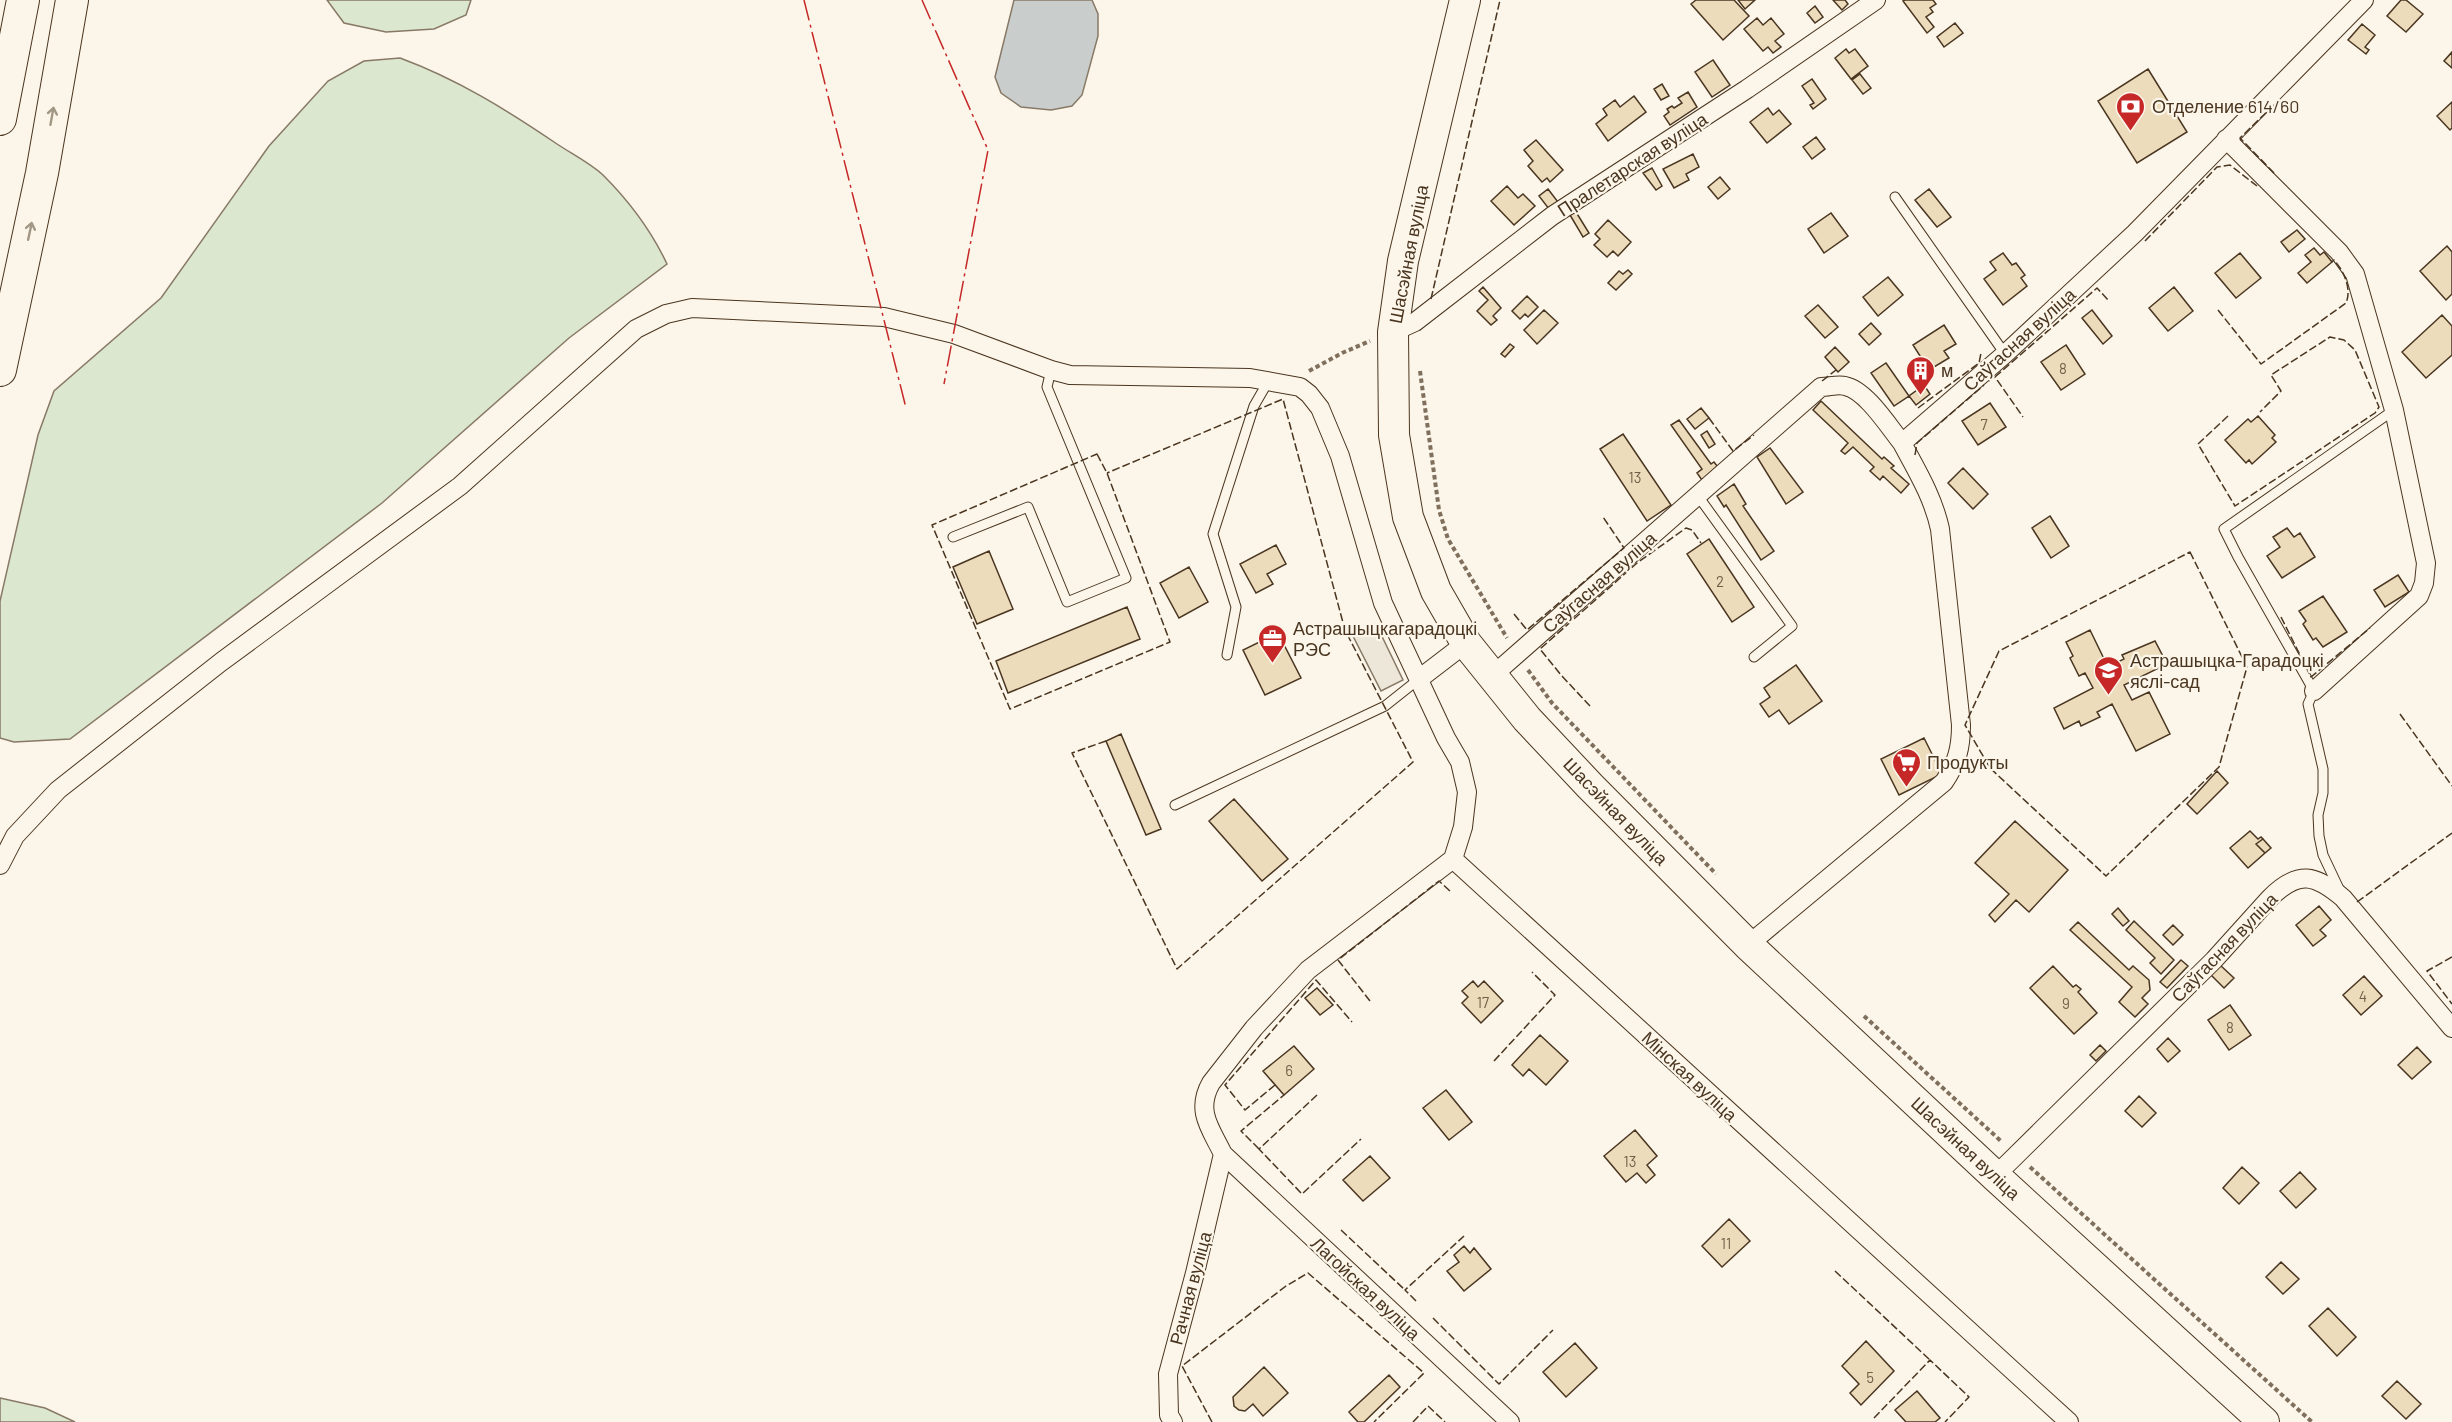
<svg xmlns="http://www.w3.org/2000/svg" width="2452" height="1422" font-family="Barlow,sans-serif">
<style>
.green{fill:#dce7d0;stroke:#887966;stroke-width:1.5}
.parking{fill:#ede7d9;stroke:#887966;stroke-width:1.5}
.water{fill:#c9cecd;stroke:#887966;stroke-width:1.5}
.building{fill:#ecdcbc;stroke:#4a3520;stroke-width:1.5}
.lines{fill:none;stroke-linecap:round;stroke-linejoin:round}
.service-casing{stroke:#4a3520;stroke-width:11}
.minor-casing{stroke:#4a3520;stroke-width:20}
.primary-casing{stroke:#4a3520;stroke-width:32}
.trunk-casing{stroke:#4a3520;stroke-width:34}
.path{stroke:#7f6f5c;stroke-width:4;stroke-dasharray:4.5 3;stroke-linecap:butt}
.service{stroke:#fbf6e9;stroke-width:9}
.minor{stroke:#fbf6e9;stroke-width:18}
.primary{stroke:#fbf6e9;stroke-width:30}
.trunk{stroke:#fbf6e9;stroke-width:32}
.fence{stroke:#4a3520;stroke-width:1.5;stroke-dasharray:8 3;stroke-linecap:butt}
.power{stroke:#c62828;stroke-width:1.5;stroke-dasharray:21 4.5 3 4.5;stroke-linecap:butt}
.oneway{stroke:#a29684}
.labels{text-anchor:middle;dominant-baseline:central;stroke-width:4.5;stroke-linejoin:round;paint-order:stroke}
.number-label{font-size:15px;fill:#725f47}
.poi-label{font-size:18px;fill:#4a3520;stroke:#fbf6e9;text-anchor:start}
.street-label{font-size:18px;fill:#4a3520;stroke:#fbf6e9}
</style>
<rect width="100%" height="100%" fill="#fbf6e9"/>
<path class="green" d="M327 0H471L466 15 434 29 386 32 344 23Z
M400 58C457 79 507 110 557 144 572 154 590 163 603 175 630 202 651 230 667 264L569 338 382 503 70 739 14 742 0 738V601L38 435 54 391 161 298 269 146 328 81 364 61Z
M0 1398 45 1408 75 1422H0Z"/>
<path class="parking" d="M1376 624 1403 680 1381 691 1353 636Z"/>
<path class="water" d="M1014 0H1092L1098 14V36L1082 95 1072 106 1051 110 1021 107 1001 93 995 77Z"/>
<path class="building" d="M1696 0H1734L1749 16 1723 40 1691 4Z
M1738 0H1755L1745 9Z
M1833 0H1845L1848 4 1842 10Z
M1905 0H1933L1936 4 1930 8 1933 12 1926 17 1934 27 1927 33 1903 1Z
M2401 0H2406L2423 14 2406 32 2387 16Z
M1815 6 1823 17 1815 23 1807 13Z
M1757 18 1763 25 1771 18 1784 34 1775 41 1781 47 1773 53 1768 47 1763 51 1744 29Z
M1955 23 1963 33 1944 47 1937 37Z
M2362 24 2375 35 2365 47 2369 50 2366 54 2348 40Z
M1846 49 1849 53 1855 49 1868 66 1851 79 1835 58Z
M2452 52V68L2444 61Z
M1713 60 1730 85 1712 97 1695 72Z
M2148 69 2187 132 2137 163 2098 101Z
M1860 74 1871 88 1863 94 1852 80Z
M1812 79 1826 99 1813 109 1810 105 1814 103 1802 86Z
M1662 84 1669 96 1661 100 1654 89Z
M1688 92 1697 107 1670 125 1664 116 1669 112 1667 109 1672 106 1674 108 1682 103 1678 98Z
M1634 96 1646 112 1608 141 1596 124 1607 115 1603 109 1615 100 1620 107Z
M2452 102V128L2450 130 2437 116Z
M1768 108 1773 115 1779 110 1791 124 1767 143 1750 122Z
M1816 137 1825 149 1812 159 1803 147Z
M1536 140 1563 170 1550 182 1547 178 1542 182 1528 166 1533 161 1524 150Z
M1693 154 1699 167 1686 174 1689 180 1674 188 1663 169Z
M1652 168 1662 186 1656 190 1643 173Z
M1720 177 1730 189 1718 199 1708 187Z
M1507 186 1518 198 1523 194 1535 206 1514 225 1491 201Z
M1548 189 1558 202 1549 209 1539 196Z
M1929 189 1951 217 1937 227 1915 200Z
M1576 212 1589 233 1583 237 1570 215Z
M1831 213 1848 236 1824 253 1808 229Z
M1608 220 1631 242 1618 256 1613 251 1607 257 1594 245 1600 239 1595 234Z
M2297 230 2305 239 2289 252 2281 242Z
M2447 246 2452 252V294L2446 300 2420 271Z
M2314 248 2320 255 2324 252 2332 262 2307 283 2298 273 2311 262 2305 255Z
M2003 253 2012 265 2016 263 2025 275 2021 278 2027 286 2003 305 1984 279 1996 270 1990 262Z
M2240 253 2261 278 2236 298 2215 273Z
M1628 270 1632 274 1616 290 1608 283 1619 271 1623 274Z
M1888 277 1903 295 1878 316 1863 297Z
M1483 287 1501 308 1493 316 1497 320 1491 325 1477 311 1488 300 1479 291Z
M2174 287 2193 311 2168 331 2149 308Z
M1527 296 1538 307 1528 317 1525 314 1520 319 1512 311Z
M1818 305 1838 327 1825 338 1805 316Z
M1544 310 1558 323 1537 344 1524 330Z
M2092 310 2112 336 2103 344 2082 318Z
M2442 315 2452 326V355L2426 378 2402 352Z
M1871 323 1881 334 1869 345 1859 334Z
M1944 325 1956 344 1944 351 1949 358 1929 370 1913 345Z
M1510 344 1514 347 1505 357 1501 354Z
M2066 345 2085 374 2061 390 2041 362Z
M1835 347 1849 362 1838 372 1825 357Z
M1886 363 1909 396 1894 406 1871 373Z
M1924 385 1930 394 1916 405 1909 396Z
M1821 401 1882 459 1884 457 1894 466 1891 468 1909 484 1901 493 1883 476 1880 480 1870 471 1874 467 1853 447 1845 454 1841 451 1848 443 1813 410Z
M1990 403 2006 427 1978 445 1962 421Z
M1701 408 1709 418 1695 429 1687 419Z
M2258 416 2275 435 2272 438 2276 442 2252 464 2249 460 2246 463 2225 440 2248 419 2251 422Z
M1679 420 1711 464 1714 462 1721 471 1704 483 1697 473 1702 469 1671 425Z
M1707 431 1715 444 1709 448 1701 435Z
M1623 434 1671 505 1647 521 1600 449Z
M1770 448 1803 492 1786 504 1757 457Z
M1963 468 1988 494 1973 509 1948 483Z
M1734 484 1746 504 1743 506 1774 551 1761 560 1726 505 1724 507 1717 496Z
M2050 516 2069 546 2051 558 2032 528Z
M2287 528 2294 537 2300 533 2315 557 2282 578 2267 556 2280 547 2273 537Z
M1709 539 1754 607 1732 622 1687 554Z
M1276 545 1286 564 1267 574 1273 584 1256 593 1240 564Z
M989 551 1013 609 977 624 953 567Z
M1189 567 1208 602 1179 618 1160 583Z
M2398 575 2409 592 2385 607 2374 590Z
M2323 596 2347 632 2323 647 2316 638 2313 640 2303 624 2306 621 2299 611Z
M1127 607 1140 639 1008 693 996 661Z
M2090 630 2108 667 2124 659 2122 655 2155 641 2167 664 2124 685 2132 700 2149 692 2170 734 2136 751 2112 704 2097 712 2100 717 2081 726 2079 721 2064 729 2054 708 2093 688 2085 673 2079 676 2070 658 2073 656 2066 642Z
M1278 633 1301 678 1265 695 1243 650Z
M1796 665 1822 701 1789 724 1779 710 1769 717 1760 704 1770 697 1764 688Z
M1121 734 1161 829 1146 835 1106 741Z
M1924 738 1942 774 1899 795 1881 759Z
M2217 771 2228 783 2197 814 2187 804Z
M1234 799 1288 859 1262 881 1209 821Z
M2015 821 2068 870 2029 912 2016 900 1995 922 1989 915 2009 894 1975 863Z
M2250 831 2258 839 2261 837 2263 839 2256 844 2265 853 2248 868 2230 848Z
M2263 839 2271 848 2265 853 2256 844Z
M2319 906 2331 920 2320 930 2326 936 2313 946 2296 925Z
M2118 908 2129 921 2123 926 2112 914Z
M2134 921 2174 960 2161 974 2150 963 2155 958 2126 930Z
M2078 922 2129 970 2133 966 2149 980 2150 990 2142 998 2148 1004 2135 1017 2119 1002 2132 987 2070 930Z
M2173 925 2183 935 2173 945 2163 935Z
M2181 960 2188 966 2167 988 2160 982Z
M2220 965 2234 978 2224 988 2211 975Z
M2053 966 2073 987 2076 985 2081 989 2078 992 2097 1013 2074 1034 2030 988Z
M2364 976 2382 996 2361 1015 2343 995Z
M1473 981 1478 987 1484 981 1503 1001 1481 1023 1462 1003 1468 997 1462 991Z
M1317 988 1333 1005 1320 1015 1305 998Z
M2230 1005 2251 1035 2229 1050 2208 1020Z
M1540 1035 1568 1061 1546 1085 1529 1069 1523 1076 1512 1065Z
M2168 1038 2180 1051 2168 1062 2157 1049Z
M2100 1045 2106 1051 2096 1061 2090 1055Z
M1294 1046 1314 1069 1284 1095 1263 1071Z
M2417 1047 2431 1062 2412 1079 2398 1065Z
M1446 1090 1472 1122 1449 1140 1423 1108Z
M2139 1096 2156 1113 2142 1127 2125 1111Z
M1635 1130 1657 1156 1647 1165 1655 1175 1646 1183 1637 1173 1626 1182 1604 1156Z
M1370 1156 1390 1178 1363 1201 1343 1180Z
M2242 1167 2259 1183 2239 1204 2223 1188Z
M2300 1172 2316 1189 2296 1208 2280 1191Z
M1729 1219 1750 1241 1722 1267 1702 1246Z
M1464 1246 1470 1253 1474 1248 1491 1269 1464 1291 1447 1271 1459 1262 1454 1255Z
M2281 1262 2299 1279 2283 1294 2266 1277Z
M2328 1308 2356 1337 2337 1356 2309 1326Z
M1866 1341 1894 1371 1861 1405 1850 1393 1859 1384 1842 1366Z
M1575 1343 1597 1368 1566 1397 1543 1372Z
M1264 1367 1288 1393 1263 1416 1253 1404 1245 1411 1239 1410 1234 1406 1233 1397Z
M1389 1375 1400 1387 1364 1422H1358L1349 1412Z
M2397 1381 2421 1404 2406 1419 2382 1396Z
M1917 1391 1940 1418 1935 1422H1906L1895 1410Z"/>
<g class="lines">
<defs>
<path id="service" d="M1895 197 2005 354
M1698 496 1792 626 1754 657
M953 537 1028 507 1067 602 1126 578 1047 387 1051 370
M1227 655 1236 607 1213 534 1254 406 1269 380
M1175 805 1385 706 1419 679
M2340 891 2323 855 2319 836 2318 815 2323 793V769L2308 704 2314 691 2238 557 2224 529 2394 410"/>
<path id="minor" d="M2226 139 2339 252 2355 274 2394 410 2426 563 2424 583 2419 596 2314 691
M1393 332 1415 322 1552 216 1747 89 1876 0
M1492 676 1821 387C1829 387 1838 384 1845 386 1866 390 1889 427 1902 443L2005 354 2135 233 2364 0
M1419 679 1466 643
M1453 859 2069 1422
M1453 859 1308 970 1254 1028 1211 1083C1195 1111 1211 1129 1223 1154L1510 1422
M0 865 15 836 58 790 221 662 460 486 636 329 666 314 692 308 884 317 954 334 1051 370 1070 375 1250 378 1300 387 1309 394 1320 408 1340 456 1383 603 1446 738 1460 762 1467 792 1463 827 1453 859
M1748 945 1944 782C1957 763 1961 748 1961 725L1940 529C1933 497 1917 471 1902 443
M1995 1176 2214 960 2270 898C2298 870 2315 874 2343 898L2452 1028
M1173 1422 1169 1415 1168 1374 1195 1273 1223 1154"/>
<path id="primary" d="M1465 0 1403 261 1393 332 1394 435 1408 517 1436 591 1466 643 1527 719 1590 786 1748 945 1995 1176 2264 1422"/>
<path id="trunk" d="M0 119 23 0
M0 370 42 173 72 0"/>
</defs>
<use href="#service" class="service-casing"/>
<use href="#minor" class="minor-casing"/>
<use href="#primary" class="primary-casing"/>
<use href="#trunk" class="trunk-casing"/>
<path class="path" d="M1309 371 1342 353 1370 341
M1420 371 1439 510 1448 539 1507 638
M1528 670 1552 703 1716 874
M1864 1016 2002 1142
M2030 1167 2312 1422"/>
<use href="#service" class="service"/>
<use href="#minor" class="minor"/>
<use href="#primary" class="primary"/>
<use href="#trunk" class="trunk"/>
<path class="fence" d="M2274 173 2240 138 2279 100
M2145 241 2217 167 2230 165 2257 186
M1431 299 1500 0
M2218 310 2261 364 2346 303C2352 289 2344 271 2334 260L2332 262
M1995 377 2097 288 2109 301
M1822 381 1836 370
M1989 381 1995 377 2023 417
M1918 408 1979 363 1981 353
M2228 416 2198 444 2235 506 2375 413 2379 407 2355 350 2344 340 2330 337 2271 375 2281 391 2260 412
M1709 418 1733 451 1754 435
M1097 454 1107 473 1170 642 1010 709 932 525Z
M1915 455 1917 443 1984 385
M2190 552 2247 667 2219 767 2106 876 1990 768 1965 725 1999 651Z
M1514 614 1527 630 1624 548 1603 517
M2281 617 2311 677 2370 628
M1590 706 1561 675 1540 649 1637 563 1686 528 1692 530 1701 543
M2400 714 2452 786
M1106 741 1072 753 1177 969 1413 762 1345 630 1283 399 1107 473
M2357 902 2452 833
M2452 957 2427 971 2452 1004
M1370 1001 1338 960 1439 881 1450 891
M1494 1061 1555 995 1532 972
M1275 1085 1245 1110 1225 1085 1316 980 1352 1022
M1317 1095 1259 1149 1302 1194 1361 1139
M1259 1149 1241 1131 1284 1095
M1341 1230 1405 1290
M1835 1271 1930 1360
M1416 1301 1405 1290 1464 1236
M1433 1318 1499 1384 1553 1330
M1874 1418 1930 1360 1969 1397 1945 1422
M1212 1422 1182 1366 1286 1286 1308 1273 1424 1373 1374 1422
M1413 1422 1428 1406 1445 1422"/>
<path class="power" d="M804 0 906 408
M922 0 988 150 944 384"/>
</g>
<defs><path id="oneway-shaft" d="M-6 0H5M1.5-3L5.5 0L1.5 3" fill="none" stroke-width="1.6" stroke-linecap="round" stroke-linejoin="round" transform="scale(1.5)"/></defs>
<g class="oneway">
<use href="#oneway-shaft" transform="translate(52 116) rotate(-80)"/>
<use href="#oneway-shaft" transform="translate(30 231) rotate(-78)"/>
</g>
<defs>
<symbol id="bank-pin" viewBox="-11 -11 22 30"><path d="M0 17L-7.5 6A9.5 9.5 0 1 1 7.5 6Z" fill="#c62828" stroke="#fbf6e9"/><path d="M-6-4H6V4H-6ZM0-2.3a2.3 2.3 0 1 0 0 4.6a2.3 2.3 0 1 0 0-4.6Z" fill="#fff"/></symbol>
<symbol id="building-pin" viewBox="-11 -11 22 30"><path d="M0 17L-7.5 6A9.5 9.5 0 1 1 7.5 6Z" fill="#c62828" stroke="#fbf6e9"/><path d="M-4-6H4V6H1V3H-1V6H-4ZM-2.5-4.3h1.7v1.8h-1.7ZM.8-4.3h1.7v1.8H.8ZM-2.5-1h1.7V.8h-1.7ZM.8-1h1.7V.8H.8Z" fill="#fff"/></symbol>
<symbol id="office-pin" viewBox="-11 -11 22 30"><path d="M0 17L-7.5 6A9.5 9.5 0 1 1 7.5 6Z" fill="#c62828" stroke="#fbf6e9"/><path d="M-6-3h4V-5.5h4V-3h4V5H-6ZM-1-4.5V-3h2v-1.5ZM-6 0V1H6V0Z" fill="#fff"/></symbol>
<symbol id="school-pin" viewBox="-11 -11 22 30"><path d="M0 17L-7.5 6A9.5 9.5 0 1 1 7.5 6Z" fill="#c62828" stroke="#fbf6e9"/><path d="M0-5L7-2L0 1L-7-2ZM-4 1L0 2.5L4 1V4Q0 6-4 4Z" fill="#fff"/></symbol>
<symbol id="supermarket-pin" viewBox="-11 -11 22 30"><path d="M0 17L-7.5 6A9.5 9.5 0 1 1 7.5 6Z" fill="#c62828" stroke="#fbf6e9"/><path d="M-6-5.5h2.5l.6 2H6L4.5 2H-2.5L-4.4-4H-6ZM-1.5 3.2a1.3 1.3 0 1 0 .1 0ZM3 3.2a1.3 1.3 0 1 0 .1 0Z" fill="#fff"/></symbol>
</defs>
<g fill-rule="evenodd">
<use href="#bank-pin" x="2114" y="90" width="33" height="45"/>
<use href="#building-pin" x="1904" y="354" width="33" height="45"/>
<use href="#office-pin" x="1256" y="622" width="33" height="45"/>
<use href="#school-pin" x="2092" y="654" width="33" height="45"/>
<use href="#supermarket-pin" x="1890" y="746" width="33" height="45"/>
</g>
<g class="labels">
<g class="number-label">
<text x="2063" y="368">8</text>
<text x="1984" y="424">7</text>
<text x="1635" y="477">13</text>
<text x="1720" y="581">2</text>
<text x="2363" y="996">4</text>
<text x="1483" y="1002">17</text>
<text x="2066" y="1003">9</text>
<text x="2230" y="1027">8</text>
<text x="1289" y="1070">6</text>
<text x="1630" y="1161">13</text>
<text x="1726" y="1243">11</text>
<text x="1870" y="1377">5</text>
</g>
<g class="poi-label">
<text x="2152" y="106">Отделение 614/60</text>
<text x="1941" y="370">м</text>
<text x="1293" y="628">Астрашыцкагарадоцкі<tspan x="1293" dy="21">РЭС</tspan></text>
<text x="2130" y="660">Астрашыцка-Гарадоцкі<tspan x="2130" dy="21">яслі-сад</tspan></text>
<text x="1927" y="762">Продукты</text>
</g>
<g class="street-label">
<text transform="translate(1632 164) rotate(-33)">Пралетарская вуліца</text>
<text transform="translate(1408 254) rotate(-79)">Шасэйная вуліца</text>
<text transform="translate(2019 339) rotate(-42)">Саўгасная вуліца</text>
<text transform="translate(1599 582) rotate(-41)">Саўгасная вуліца</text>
<text transform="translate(1616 811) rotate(46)">Шасэйная вуліца</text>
<text transform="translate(2224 947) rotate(-46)">Саўгасная вуліца</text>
<text transform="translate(1690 1076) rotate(43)">Мінская вуліца</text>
<text transform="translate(1966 1148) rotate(43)">Шасэйная вуліца</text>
<text transform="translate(1190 1288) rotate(-75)">Рачная вуліца</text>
<text transform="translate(1366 1288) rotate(43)">Лагойская вуліца</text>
</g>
</g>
</svg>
